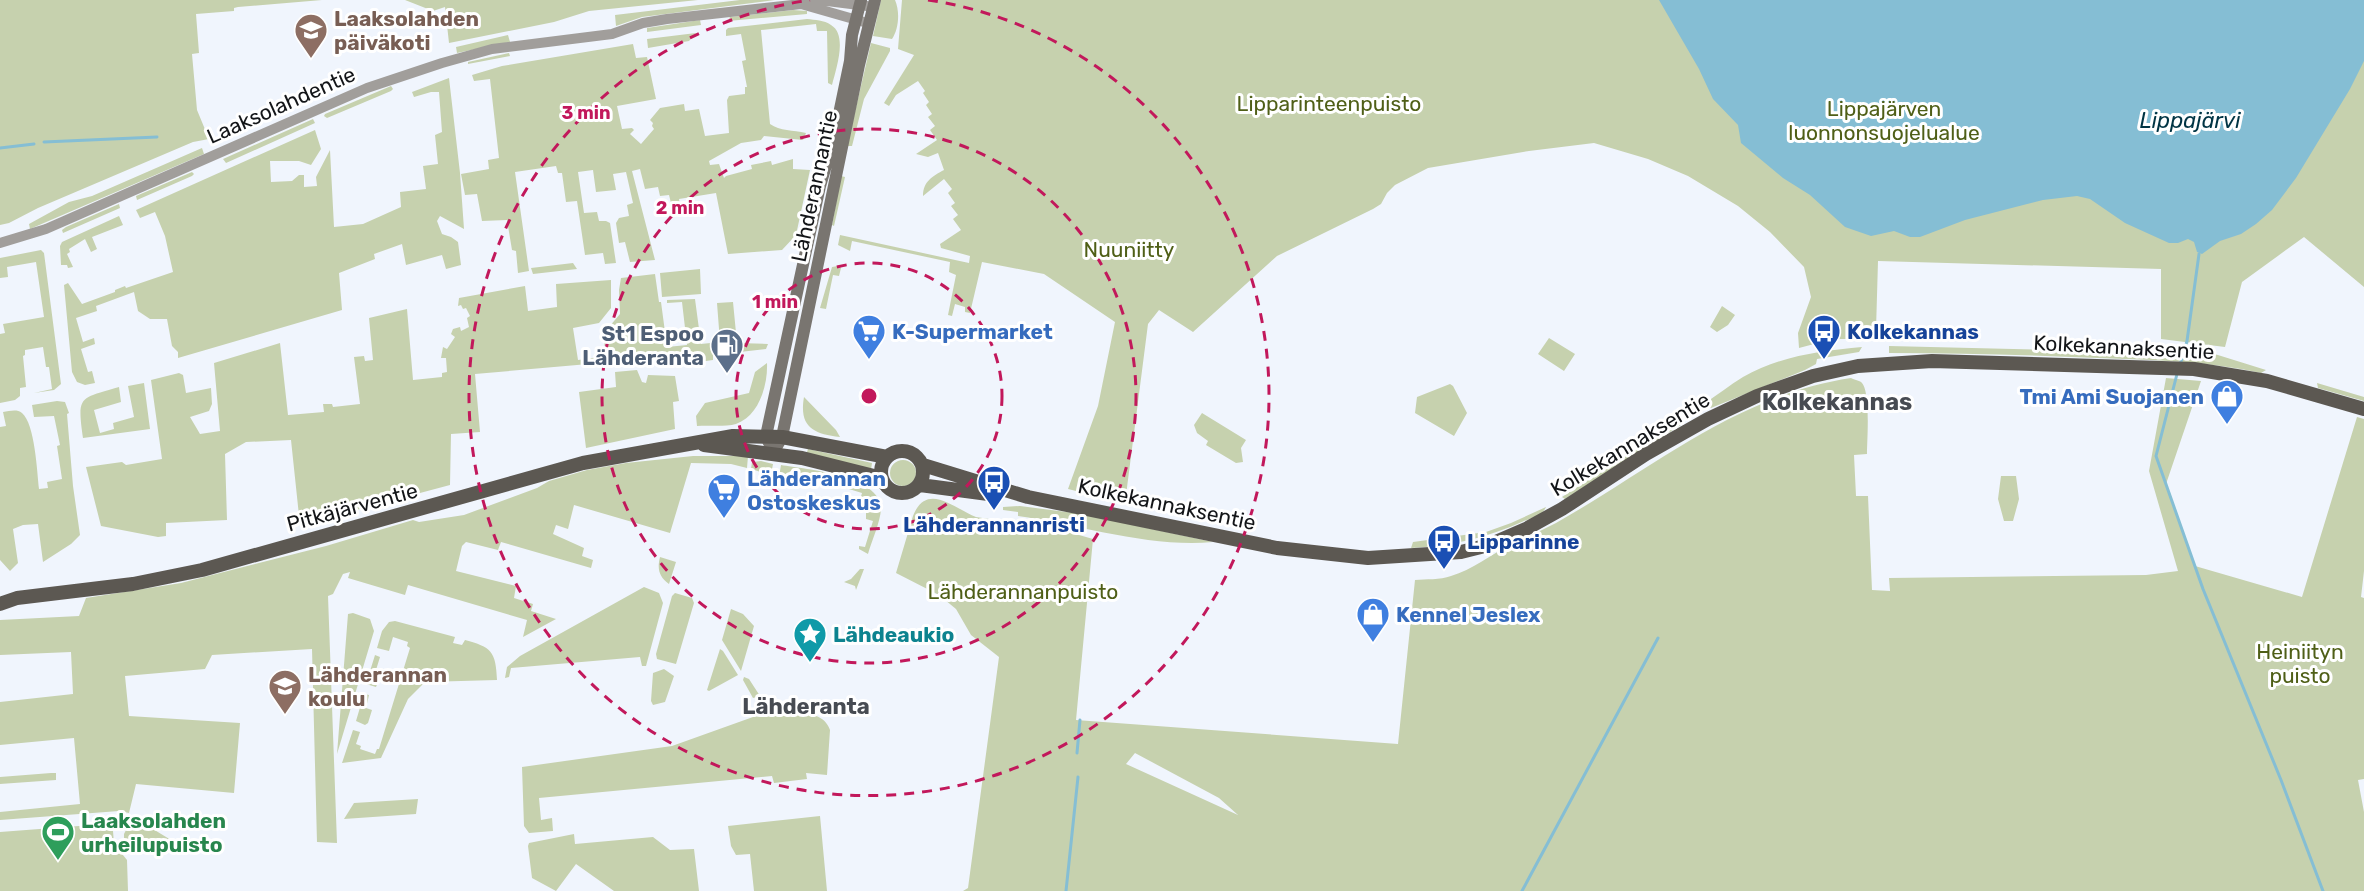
<svg xmlns="http://www.w3.org/2000/svg" width="2364" height="891" font-family="Rubik,sans-serif">
<style>
.green{fill:#c6d1ae;fill-rule:evenodd}
.water{fill:#85bed4}
.lines{fill:none;stroke-linecap:round;stroke-linejoin:round}
.stream{stroke:#85bed4;stroke-width:3}
.tertiary{stroke:#a19e9b;stroke-width:10}
.secondary{stroke:#797570;stroke-width:12}
.primary{stroke:#5c5852;stroke-width:14}
.ring{fill:none;stroke:#c2185b;stroke-width:3;stroke-dasharray:10 8}
.labels{text-anchor:middle;dominant-baseline:central;stroke-width:6;stroke-linejoin:round;paint-order:stroke}
.education-label{font-size:21px;font-weight:bold;fill:#785e54;stroke:#fff;text-anchor:start}
.park-label{font-size:21px;fill:#4f5f17;stroke:#fff}
.street-label{font-size:21px;fill:#131518;stroke:#fff}
.shop-label{font-size:21px;font-weight:bold;fill:#366cbe;stroke:#fff;text-anchor:start}
.transit-label{font-size:21px;font-weight:bold;fill:#164399;stroke:#fff;text-anchor:start}
.service-label{font-size:21px;font-weight:bold;fill:#4e5e75;stroke:#fff;text-anchor:end}
.culture-label{font-size:21px;font-weight:bold;fill:#0d838f;stroke:#fff;text-anchor:start}
.leisure-label{font-size:21px;font-weight:bold;fill:#27864d;stroke:#fff;text-anchor:start}
.water-label{font-size:22px;font-style:italic;fill:#003444;stroke:#fff}
.neighbourhood-label{font-size:22px;font-weight:bold;fill:#474b52;stroke:#fff}
.quarter-label{font-size:24px;font-weight:bold;fill:#474b52;stroke:#fff}
.centre{fill:#c2185b;stroke:#fff;stroke-width:3}
.ring-label{font-size:18px;text-anchor:middle;font-weight:bold;fill:#c2185b;stroke:#fff;stroke-width:6;stroke-linejoin:round;paint-order:stroke}
</style>
<rect width="100%" height="100%" fill="#f0f5fd"/>
<path class="green" d="M0 0H322L238 7 234 8V11L196 14 199 53 192 54 197 110 209 139 193 142 38 208 9 223 0 225Z
M405 0H698L589 11 554 22 449 43 445 7 433 11Z
M740 0H775L642 17 616 26 615 15Z
M881 0H895C900 11 899 29 892 39L873 36Z
M902 0H2364V287L2304 237 2242 282 2225 347 2161 339V269L1878 261 1876 330 1869 339H1833L1799 348 1798 333 1811 297 1804 267 1770 232 1738 206 1688 176 1648 159 1594 143 1529 151 1428 168 1395 185 1387 193 1381 204 1373 209 1277 256 1193 332 1159 310 1148 324 1125 503 1068 489 1098 406 1115 322 1044 274 982 262 970 313 965 312V307L955 304 952 316 948 315 956 275 949 272 950 262 852 241 850 251 838 245 840 235 969 263 970 256 941 248 940 244 961 230 953 219 958 215 951 206 955 203 948 193 952 189 944 179 923 196C923 181 933 176 944 170L938 153 928 157 916 154 937 140 930 130 935 126 928 117 932 114 926 105 929 102 923 93 925 91 918 81 896 95 889 106 884 103 914 55 898 49Z
M793 10 807 11V14L728 21 730 17Z
M807 19C815 20 824 20 831 25 848 35 836 69 832 85L828 83 827 31H817L816 24 761 30 770 124C780 131 793 130 806 133L803 140 764 136 761 140 741 143 709 161 710 165 719 164 724 178 726 176 752 169 751 165 771 161 772 165 793 159V169L810 170 796 235 782 250 728 254 716 193 679 199 681 209 673 211 669 195 660 196 658 187 645 189 640 169 632 171 655 260 630 262 625 242 619 243 616 223 619 218 629 216 627 205 633 203 626 172 613 174 616 190 596 192 593 170 578 172 584 213 597 212 599 221H606L610 223 616 263 605 264 603 253 585 255 577 201 566 202 562 173H558L556 166 515 172 529 271 518 273 516 251 512 250 507 220 482 221 477 194 465 195 461 174 489 169 488 160 499 158 490 79 474 81 472 75 502 66 633 44 636 58 647 57 656 99 617 106 622 129 632 128 634 130 630 134 641 144 654 129 652 126 653 123 650 120 660 108 684 104 685 111 699 109 705 136 729 133 727 100 729 96 745 94V87H747L742 61 746 60 741 34 726 36V30L728 28Z
M700 20 701 25 647 32V28Z
M696 33 689 41 648 48 647 39Z
M508 35 510 42 457 53 456 47Z
M871 43 890 48V51L864 99 852 146H847Z
M509 53 510 56 468 64V62Z
M449 78 460 173 464 229 440 216 437 221 442 234 451 237 458 242 461 265 446 269 442 255 406 265 402 244 374 254 375 259 339 273 342 310 178 358V352L172 346 167 319H150L138 311 134 292 96 306 97 311 76 318 83 342 94 338 95 344 81 349 88 372 92 371 95 383 85 385 77 382 72 372 64 285 68 283 82 304 115 292V290L125 286 126 288 173 272 165 236 155 212 140 218 136 210 315 130 321 149 311 165 299 161H270L271 182 292 181 299 175H304V187L317 186 316 177 330 150 334 227 363 224 401 207 400 192 426 189 423 166 438 164 435 135 442 132 439 92H431L414 97 412 92Z
M391 86 393 89 391 91 327 118 324 116 325 114Z
M313 119 315 123 226 163 223 159Z
M202 148 204 154 30 229 29 224 69 202 92 196Z
M192 172 194 174 192 176 137 200 136 196Z
M841 176 845 177 834 226 832 225Z
M119 204 120 208 63 233 62 230 66 227Z
M119 216 123 225 92 237 97 249 91 252 85 239 69 249 70 252 67 254 73 267 68 268 67 265H61L60 246 62 242Z
M41 250 44 253 61 384 54 390 34 393 52 389 49 367H46L43 347 25 350V355L23 356 26 387 20 388V396L15 400 0 403V334L5 333 3 324 44 317 36 262 7 267 8 277 0 278V258Z
M573 263 577 269 533 274 531 268Z
M838 266 841 268 839 276 833 275 826 309 820 308 832 267Z
M700 269 701 294 662 297 660 273Z
M655 274 659 302H661L667 347 687 345 682 302 667 303V300L695 299 701 344 720 342 717 303 733 302 737 343 768 344 766 349 713 355V360L670 366 666 360 647 362 646 359 475 374 480 432 451 434 450 485 300 525 291 440 246 442 225 454 227 520 166 523V536L158 537 101 526 86 467 122 462 126 465 162 459 151 380 179 373 183 375 186 393 211 388 212 404 209 411 190 417 200 434 220 431 214 363 280 343 288 415 324 412 323 404H332L333 407 360 404 354 357 364 356 365 361 373 360 369 318 407 309 413 380 442 377V373L447 372 446 358H441L443 347 447 349 455 337 451 334 453 329 460 327 461 331 469 327 467 318 470 316 466 308 463 309 461 305 458 306 459 298 525 286 528 311 557 307 556 284 611 280V308L599 323 573 328 578 360 606 356 603 334 620 314 619 290 621 278Z
M1722 306 1735 315 1728 325 1717 332 1710 327Z
M1549 338 1575 354 1564 371 1538 354Z
M1889 346 2098 351 2165 347 2186 348 2205 351 2266 370 2261 373C2208 361 2153 360 2098 358 2028 355 1959 353 1889 353Z
M1862 347 1859 352 1817 359 1816 364 1805 370 1711 408 1704 404C1717 395 1730 385 1743 377 1779 356 1821 351 1862 347Z
M767 363C768 385 759 416 736 424 725 427 709 425 697 426L696 416 705 403 749 393 755 372Z
M637 370 642 382 646 383 648 375 675 376 679 401 673 402 675 429 586 448 579 392 616 387 615 372Z
M1851 378C1853 379 1859 381 1861 382 1871 390 1867 440 1867 454L1854 455 1856 496H1868L1872 590 1890 591 1889 578 2146 575 2178 571 2149 471 2166 378 2201 381 2166 484 2195 566 2302 597 2357 417 2364 419V571L2361 597 2364 598V779L2358 780 2364 812V891H963L968 888 999 657 971 635 956 609 939 595 896 573 913 516C927 480 956 510 976 517L1065 531 1093 539 1076 720 1398 744 1415 580C1426 579 1440 580 1451 576 1472 570 1491 554 1511 545 1526 537 1541 531 1556 523 1653 468 1737 395 1851 378ZM1135 753 1219 798 1238 815 1126 764Z
M144 383 150 429 83 438C77 395 79 399 119 387L121 402 94 410 100 433 114 429 113 423 134 417 128 386Z
M2317 383 2364 397V401L2318 388Z
M1450 384 1453 386 1467 413 1454 436 1415 413 1417 397Z
M804 397 836 430 840 437C812 434 799 426 804 397Z
M57 401 65 402 69 413 67 414 73 486 80 535 71 544 43 562 38 524 23 525 13 529 18 563 10 571 0 560V427L6 426 3 412C10 411 17 409 22 413 35 424 37 471 39 489L48 488 47 482 62 479 57 446 60 445 54 416 34 417 32 405Z
M1202 413 1246 440 1241 448 1243 462 1236 463 1206 445 1208 441 1197 433 1194 425Z
M1686 416 1681 425 1565 499 1562 497Z
M808 449 872 463 871 470 806 455Z
M693 456H748L747 468 731 464 691 463 670 533 574 505 568 529 556 525 553 534 584 548 582 556 593 560 591 568 501 542 498 550 466 542 462 546 456 571 516 586 514 598 533 604 531 611 556 619 523 637 527 620 408 585 405 595 348 578 350 572 343 574 333 594 328 596 337 843 317 842 312 649 212 655 205 669 125 676 129 716 240 723 234 793 136 784 129 813 119 811 0 820V812L80 804 74 738 0 745V702L73 694 71 652 0 655V620L79 616 86 598 181 583 326 546 413 520 419 522 464 515 537 488 549 481 587 470 626 463Z
M890 473a13 13 0 1 1 26 0a13 13 0 1 1-26 0Z
M761 461 773 464 771 475 751 469 752 462Z
M781 465C806 469 882 476 881 509 880 523 872 540 868 554L859 549V546L865 547 873 521 866 519V509L860 500 862 493 790 471 787 479 779 477Z
M2001 476H2016L2019 499 2013 521H2004L1998 499Z
M1020 506 1082 514 1213 542C1151 548 1079 525 1018 516V512L1003 510V507Z
M1546 507C1543 515 1532 518 1524 521 1487 538 1451 546 1411 548L1413 542 1486 532 1511 523Z
M660 557 676 562 669 584C659 577 657 569 660 557Z
M860 569H864L856 590 855 586 844 582 851 579Z
M644 587 659 593 663 603 646 666H642L640 657 511 668 509 677 505 678 507 667 520 656Z
M675 593 692 598 694 603 676 664 657 659 656 654 672 596Z
M731 609 743 614 754 626 741 671 722 640Z
M353 613 370 619 374 631 337 754 348 614Z
M395 621 455 637 453 643 462 645 465 640C491 647 496 651 497 680L425 682 408 699 381 758 342 763 353 730 360 732 356 744 361 746 360 749 375 754 377 749H379L410 648 407 646 408 642 393 637 389 651 377 648 382 631 389 622Z
M720 649 723 651 738 675 709 691 707 690Z
M375 655 380 657 376 670 382 672 376 687 366 684Z
M664 669 674 676 665 702 653 705 651 701 653 673Z
M744 677 749 679 760 696 753 698 743 680Z
M364 694 369 695 366 708 372 710 368 723 365 725 356 721Z
M797 710C810 714 825 715 830 730L827 775 806 773 807 779 774 783 772 776 539 798 541 820 552 818 553 831 529 833 524 826 522 767 672 746 753 717Z
M51 773H56V780L0 784V777Z
M418 799 416 814 344 819 354 803Z
M820 816 827 891H754L750 854 736 855 731 846 728 826Z
M139 823 148 826 171 840 173 852 138 851 133 855 124 846V834L128 826Z
M79 826 113 831 114 844 127 860 128 891H0V832Z
M574 834 575 844 653 837 670 850 694 849 699 891H614L576 864 556 891 532 878 528 846 529 843Z"/>
<path class="water" d="M1659 0H2364V61L2350 89 2296 178 2272 210 2256 224 2241 234 2220 241 2202 254 2197 252 2194 242 2188 239 2178 243H2169L2125 223 2090 199 2077 196 2043 200 1965 220 1920 237H1910L1894 231 1871 236 1845 227 1810 195 1783 178 1741 143 1738 125 1713 99 1699 69Z"/>
<g class="lines">
<path class="stream" d="M44 142 157 137
M0 148 34 144
M2180 365 2187 341 2199 254
M2177 374 2156 456 2203 589 2281 780 2323 891
M1077 753 1080 720
M1066 891 1078 777
M1522 891 1658 638"/>
<path class="tertiary" d="M819 0 867 6
M801 4 864 22
M0 243 46 229 367 88 442 63 492 49 612 34 643 23 667 19 801 4 816 0"/>
<path class="secondary" d="M769 443 766 436 820 186 834 138 850 61 852 35 861 0
M773 453 782 437 859 65 875 0"/>
<path class="primary" d="M704 445 802 458 882 478
M881 472a21 21 0 1 1 42 0a21 21 0 1 1-42 0Z
M923 465 1028 497 1277 548 1368 558 1461 552 1489 545 1526 529 1562 509 1646 454 1708 419 1757 396 1813 376 1858 366 1932 361 2194 369 2267 381 2364 409
M920 485 996 495
M0 604 17 598 133 584 202 570 583 463 733 436 782 437 887 457"/>
</g>
<g class="ring">
<circle cx="869" cy="396" r="133"/>
<circle cx="869" cy="396" r="267"/>
<path d="M928 0A400 400 0 1 1 810 0"/>
</g>
<defs>
<symbol id="school-pin" viewBox="-11 -11 22 30"><path d="M0 17L-7.5 6A9.5 9.5 0 1 1 7.5 6Z" fill="#8d6e63" stroke="#fff"/><path d="M0-5L7-2L0 1L-7-2ZM-4 1L0 2.5L4 1V4Q0 6-4 4Z" fill="#fff"/></symbol>
<symbol id="supermarket-pin" viewBox="-11 -11 22 30"><path d="M0 17L-7.5 6A9.5 9.5 0 1 1 7.5 6Z" fill="#3f7fe0" stroke="#fff"/><path d="M-6-5.5h2.5l.6 2H6L4.5 2H-2.5L-4.4-4H-6ZM-1.5 3.2a1.3 1.3 0 1 0 .1 0ZM3 3.2a1.3 1.3 0 1 0 .1 0Z" fill="#fff"/></symbol>
<symbol id="bus-pin" viewBox="-11 -11 22 30"><path d="M0 17L-7.5 6A9.5 9.5 0 1 1 7.5 6Z" fill="#1a4fb4" stroke="#fff"/><path d="M-5-6H5V4H4V6H2V4H-2V6H-4V4H-5ZM-3.5-4V0h7V-4ZM-3.5 1.2v1.5H-2V1.2ZM2 1.2v1.5H3.5V1.2Z" fill="#fff"/></symbol>
<symbol id="fuel-pin" viewBox="-11 -11 22 30"><path d="M0 17L-7.5 6A9.5 9.5 0 1 1 7.5 6Z" fill="#5c6f8a" stroke="#fff"/><path d="M-5.5-6h7V0h2V4h1.3V-2.5L3-4.5l.8-.8L6-3V5H2.5V1h-1V6h-7ZM-4.2-4.7v3.2H.2V-4.7Z" fill="#fff"/></symbol>
<symbol id="shop-pin" viewBox="-11 -11 22 30"><path d="M0 17L-7.5 6A9.5 9.5 0 1 1 7.5 6Z" fill="#3f7fe0" stroke="#fff"/><path d="M-5-2.5h2.3a2.7 3.5 0 0 1 5.4 0H5L5.5 6h-11ZM-1.5-2.5h3a1.5 2.3 0 0 0-3 0Z" fill="#fff"/></symbol>
<symbol id="sight-pin" viewBox="-11 -11 22 30"><path d="M0 17L-7.5 6A9.5 9.5 0 1 1 7.5 6Z" fill="#0f9aa8" stroke="#fff"/><path d="M0-6L1.8-2.2L6-1.7L2.9 1.2L3.7 5.4L0 3.3L-3.7 5.4L-2.9 1.2L-6-1.7L-1.8-2.2Z" fill="#fff"/></symbol>
<symbol id="stadium-pin" viewBox="-11 -11 22 30"><path d="M0 17L-7.5 6A9.5 9.5 0 1 1 7.5 6Z" fill="#2e9e5b" stroke="#fff"/><path d="M0-5a6.5 5 0 1 0 0 10a6.5 5 0 1 0 0-10ZM-3.5-1.8h7v3.6h-7Z" fill="#fff"/></symbol>
</defs>
<g fill-rule="evenodd">
<use href="#school-pin" x="292" y="11" width="38" height="52"/>
<use href="#supermarket-pin" x="850" y="312" width="38" height="52"/>
<use href="#bus-pin" x="1805" y="312" width="38" height="52"/>
<use href="#fuel-pin" x="708" y="326" width="38" height="52"/>
<use href="#shop-pin" x="2208" y="377" width="38" height="52"/>
<use href="#bus-pin" x="975" y="463" width="38" height="52"/>
<use href="#supermarket-pin" x="705" y="471" width="38" height="52"/>
<use href="#bus-pin" x="1425" y="522" width="38" height="52"/>
<use href="#shop-pin" x="1354" y="595" width="38" height="52"/>
<use href="#sight-pin" x="791" y="615" width="38" height="52"/>
<use href="#school-pin" x="266" y="667" width="38" height="52"/>
<use href="#stadium-pin" x="39" y="813" width="38" height="52"/>
</g>
<g class="labels">
<g class="education-label">
<text x="334" y="18">Laaksolahden<tspan x="334" dy="24">päiväkoti</tspan></text>
<text x="308" y="674">Lähderannan<tspan x="308" dy="24">koulu</tspan></text>
</g>
<g class="park-label">
<text x="1329" y="103">Lipparinteenpuisto</text>
<text x="1884" y="108">Lippajärven<tspan x="1884" dy="24">luonnonsuojelualue</tspan></text>
<text x="1129" y="249">Nuuniitty</text>
<text x="1023" y="591">Lähderannanpuisto</text>
<text x="2300" y="651">Heiniityn<tspan x="2300" dy="24">puisto</tspan></text>
</g>
<g class="street-label">
<text transform="translate(281 105) rotate(-24)">Laaksolahdentie</text>
<text transform="translate(814 186) rotate(-78)">Lähderannantie</text>
<text transform="translate(2124 347) rotate(3)">Kolkekannaksentie</text>
<text transform="translate(1630 444) rotate(-31)">Kolkekannaksentie</text>
<text transform="translate(1167 504) rotate(12)">Kolkekannaksentie</text>
<text transform="translate(352 507) rotate(-15)">Pitkäjärventie</text>
</g>
<g class="shop-label">
<text x="892" y="331">K-Supermarket</text>
<text x="2204" y="396" text-anchor="end">Tmi Ami Suojanen</text>
<text x="747" y="478">Lähderannan<tspan x="747" dy="24">Ostoskeskus</tspan></text>
<text x="1396" y="614">Kennel Jeslex</text>
</g>
<g class="transit-label">
<text x="1847" y="331">Kolkekannas</text>
<text x="994" y="524" text-anchor="middle">Lähderannanristi</text>
<text x="1467" y="541">Lipparinne</text>
</g>
<g class="service-label">
<text x="704" y="333">St1 Espoo<tspan x="704" dy="24">Lähderanta</tspan></text>
</g>
<g class="culture-label">
<text x="833" y="634">Lähdeaukio</text>
</g>
<g class="leisure-label">
<text x="81" y="820">Laaksolahden<tspan x="81" dy="24">urheilupuisto</tspan></text>
</g>
<g class="water-label">
<text x="2190" y="120">Lippajärvi</text>
</g>
<g class="neighbourhood-label">
<text x="806" y="706">Lähderanta</text>
</g>
<g class="quarter-label">
<text x="1837" y="402">Kolkekannas</text>
</g>
</g>
<circle cx="869" cy="396" r="9" class="centre"/>
<g class="ring-label">
<text x="586" y="119">3 min</text>
<text x="680" y="214">2 min</text>
<text x="775" y="308">1 min</text>
</g>
</svg>
